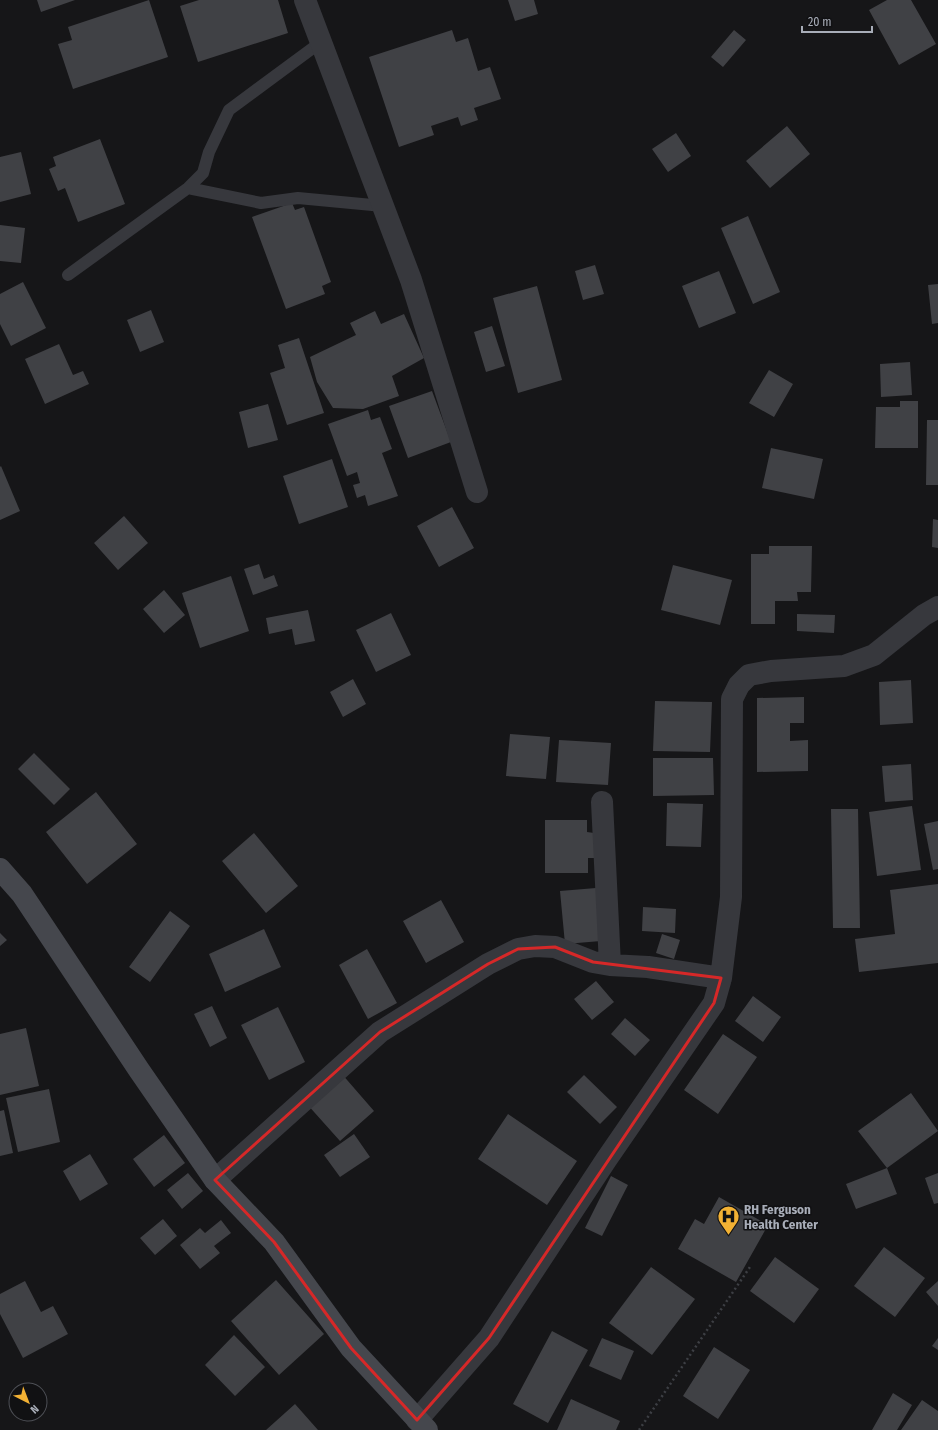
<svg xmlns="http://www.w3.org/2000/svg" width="938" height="1430" font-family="'Fira Sans Condensed',sans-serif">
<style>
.building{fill:#404145}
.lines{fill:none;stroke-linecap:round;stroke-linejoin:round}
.path{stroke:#3d3f44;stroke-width:2.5;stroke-dasharray:2 3;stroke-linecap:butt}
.lane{stroke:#37383d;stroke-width:12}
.street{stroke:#37383d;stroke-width:22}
.secondary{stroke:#45474d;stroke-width:22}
.marked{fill:none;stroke:#d62828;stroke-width:3;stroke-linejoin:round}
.labels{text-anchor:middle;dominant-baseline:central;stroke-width:3;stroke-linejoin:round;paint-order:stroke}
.poi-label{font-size:13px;font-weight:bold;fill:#a8adb8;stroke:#111113;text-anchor:start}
</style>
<rect width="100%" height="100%" fill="#161618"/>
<path class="building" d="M37 0H75L41 12Z
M149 0 168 57 73 89 58 44 72 40 68 27Z
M199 0H278L288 33 198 62 180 6Z
M508 0H534L538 14 515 21Z
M887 0H911L936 44 899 65 869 10Z
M452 30 456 42 468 38 478 71 490 67 501 99 474 108 478 120 461 126 458 117 431 126 434 135 399 147 369 57Z
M734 30 746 40 723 67 711 57Z
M787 126 810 154 770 188 746 161Z
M676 133 691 156 668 172 652 149Z
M100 139 125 204 78 222 65 188 58 191 49 169 56 166 53 157Z
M21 152 31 194 0 202V157Z
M292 203 295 210 304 207 331 282 322 286 325 294 286 309 252 217Z
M748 216 780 292 753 304 721 228Z
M0 225 25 228 21 263 0 261Z
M595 265 604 294 583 300 575 271Z
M719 271 736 313 699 328 682 286Z
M23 282 46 328 11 346 0 324V294Z
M938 284V323L932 324 928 285Z
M537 286 562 380 518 393 493 298Z
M151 310 164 342 140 352 127 320Z
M375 311 381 324 404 314 424 358 392 376 399 396 363 409 333 408 317 382 310 357 356 335 350 323Z
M492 326 505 366 486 372 474 332Z
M299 338 324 413 287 425 270 373 285 368 278 345Z
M59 344 73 375 83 371 89 384 45 404 25 359Z
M910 362 912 395 881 397 880 364Z
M769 370 793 384 774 417 749 403Z
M432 391 451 442 408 458 389 406Z
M900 401H918V448H875L876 407H900Z
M268 404 278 440 248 448 239 412Z
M368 410 371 420 380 417 392 449 382 453 398 496 368 506 365 495 357 498 353 485 360 483 357 472 347 476 328 424Z
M927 420H938V485H926Z
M771 448 823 459 814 499 762 488Z
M332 459 348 507 299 524 283 476Z
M1 466 20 511 0 520V467Z
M452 507 474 548 439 567 417 526Z
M124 516 148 543 118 570 94 543Z
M933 519 938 520V548L932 547Z
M769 546H812L811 592H797L798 601H775V624H751V554H769Z
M259 564 264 579 274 575 278 586 253 595 244 569Z
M673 565 732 580 720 625 661 610Z
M231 576 249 631 200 648 182 593Z
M164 590 185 615 164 633 143 609Z
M308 610 315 641 295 645 292 629 269 634 266 618Z
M391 613 411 655 376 672 356 630Z
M797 614 835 615 834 633 797 631Z
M353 679 366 704 343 717 330 692Z
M911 680 913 723 880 725 879 682Z
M804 697V723H790V741L808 740V771L757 772V698Z
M655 701 712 702 710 752 653 751Z
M510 734 550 737 546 779 506 776Z
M559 740 611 743 608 785 556 782Z
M34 753 70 789 54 805 18 769Z
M653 758H713L714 795 653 796Z
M911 764 913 800 885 802 882 766Z
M96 792 137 844 87 884 46 832Z
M667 803 703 804 701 847 666 846Z
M912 806 921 870 877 876 869 812Z
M831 809H858L860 928H833Z
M545 820H587V832L594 833V858H588V873H545Z
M938 821V869L933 870 924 824Z
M254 833 298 886 266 913 222 861Z
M938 884V963L859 972 855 939 895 934 890 890Z
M596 888 601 941 565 944 560 891Z
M441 900 464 942 426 963 403 921Z
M643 907 676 909 675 933 642 931Z
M170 911 190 926 150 982 129 967Z
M264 929 281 967 225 992 209 954Z
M0 933 7 940 0 946Z
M662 934 680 940 674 959 656 953Z
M367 949 397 1003 368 1019 339 965Z
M596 981 614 1002 592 1020 574 999Z
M753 996 781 1017 763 1042 735 1021Z
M212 1006 227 1038 210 1047 194 1014Z
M278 1007 305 1062 269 1080 241 1025Z
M625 1018 650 1040 635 1056 611 1034Z
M26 1028 39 1086 0 1095V1034Z
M723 1034 757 1057 718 1114 684 1090Z
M341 1073 374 1111 340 1141 306 1103Z
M584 1075 617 1107 600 1124 567 1092Z
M49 1089 60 1142 18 1152 6 1098Z
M911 1093 938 1131 887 1168 858 1131Z
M4 1110 13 1153 0 1156V1111Z
M508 1114 577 1161 547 1205 478 1159Z
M354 1134 370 1157 340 1177 324 1155Z
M164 1135 185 1163 154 1187 133 1159Z
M90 1154 108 1184 80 1201 63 1171Z
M887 1168 897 1194 856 1209 846 1184Z
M188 1173 203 1191 182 1209 167 1190Z
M938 1173V1203L934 1204 925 1178Z
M611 1176 628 1185 602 1236 585 1228Z
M719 1197 768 1225 736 1282 678 1249 695 1219 704 1224Z
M163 1219 177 1236 155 1255 140 1238Z
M221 1220 231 1233 214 1246 220 1253 200 1269 180 1245 200 1228 205 1233Z
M884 1247 925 1278 895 1317 854 1286Z
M775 1257 819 1289 794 1323 750 1291Z
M651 1267 695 1299 652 1355 609 1323Z
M276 1280 324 1334 279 1375 231 1321Z
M25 1281 41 1312 53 1306 68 1334 23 1358 0 1314V1294Z
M938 1281V1306L926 1292Z
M552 1331 588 1350 548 1423 513 1404Z
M234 1335 265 1367 235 1396 205 1365Z
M602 1338 634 1351 621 1380 589 1366Z
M938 1338V1350L932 1346Z
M714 1347 750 1370 718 1419 683 1396Z
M893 1393 912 1405 897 1430H872Z
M571 1399 620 1421 616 1430H557Z
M922 1400 938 1411V1430H901Z
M295 1404 318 1430H266Z"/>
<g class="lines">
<path class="path" d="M639 1430 750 1267"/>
<path class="lane" d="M188 188 261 203 298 198 383 206
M68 275 188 188 203 173 209 152 229 110 321 42"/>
<path class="street" d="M305 0 411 280 477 492
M602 802 610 965
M215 1180 380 1032 488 964 518 949 535 946 555 947 593 962 610 965 648 967 721 978
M417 1420 489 1338 606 1160 714 1003 721 978 731 897 732 699 739 685 749 675 771 671 844 666 874 655 924 615 938 607"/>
<path class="secondary" d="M0 869 22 894 139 1070 215 1180 274 1242 351 1348 427 1430"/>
</g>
<path class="marked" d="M555 947 593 962 721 978 714 1003 489 1338 417 1420 351 1348 274 1242 215 1180 380 1032 488 964 518 949Z"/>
<defs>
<symbol id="hospital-pin" viewBox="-11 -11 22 30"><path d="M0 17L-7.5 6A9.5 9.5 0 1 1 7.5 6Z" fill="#f2b134" stroke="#111113"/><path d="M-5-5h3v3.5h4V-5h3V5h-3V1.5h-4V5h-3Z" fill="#111"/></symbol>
</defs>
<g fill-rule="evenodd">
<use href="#hospital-pin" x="716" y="1204" width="25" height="34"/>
</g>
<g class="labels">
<g class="poi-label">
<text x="744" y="1209">RH Ferguson<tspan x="744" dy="15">Health Center</tspan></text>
</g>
</g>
<g transform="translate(28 1402) rotate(138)"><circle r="19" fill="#111113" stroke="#4d4f55"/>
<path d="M0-3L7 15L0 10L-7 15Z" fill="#f2b134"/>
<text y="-6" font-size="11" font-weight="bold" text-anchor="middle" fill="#a8adb8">N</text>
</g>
<path d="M802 26v6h70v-6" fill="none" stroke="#a8adb8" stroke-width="2"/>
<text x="808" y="26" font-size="12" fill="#a8adb8" stroke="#111113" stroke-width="3" paint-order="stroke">20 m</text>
</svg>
